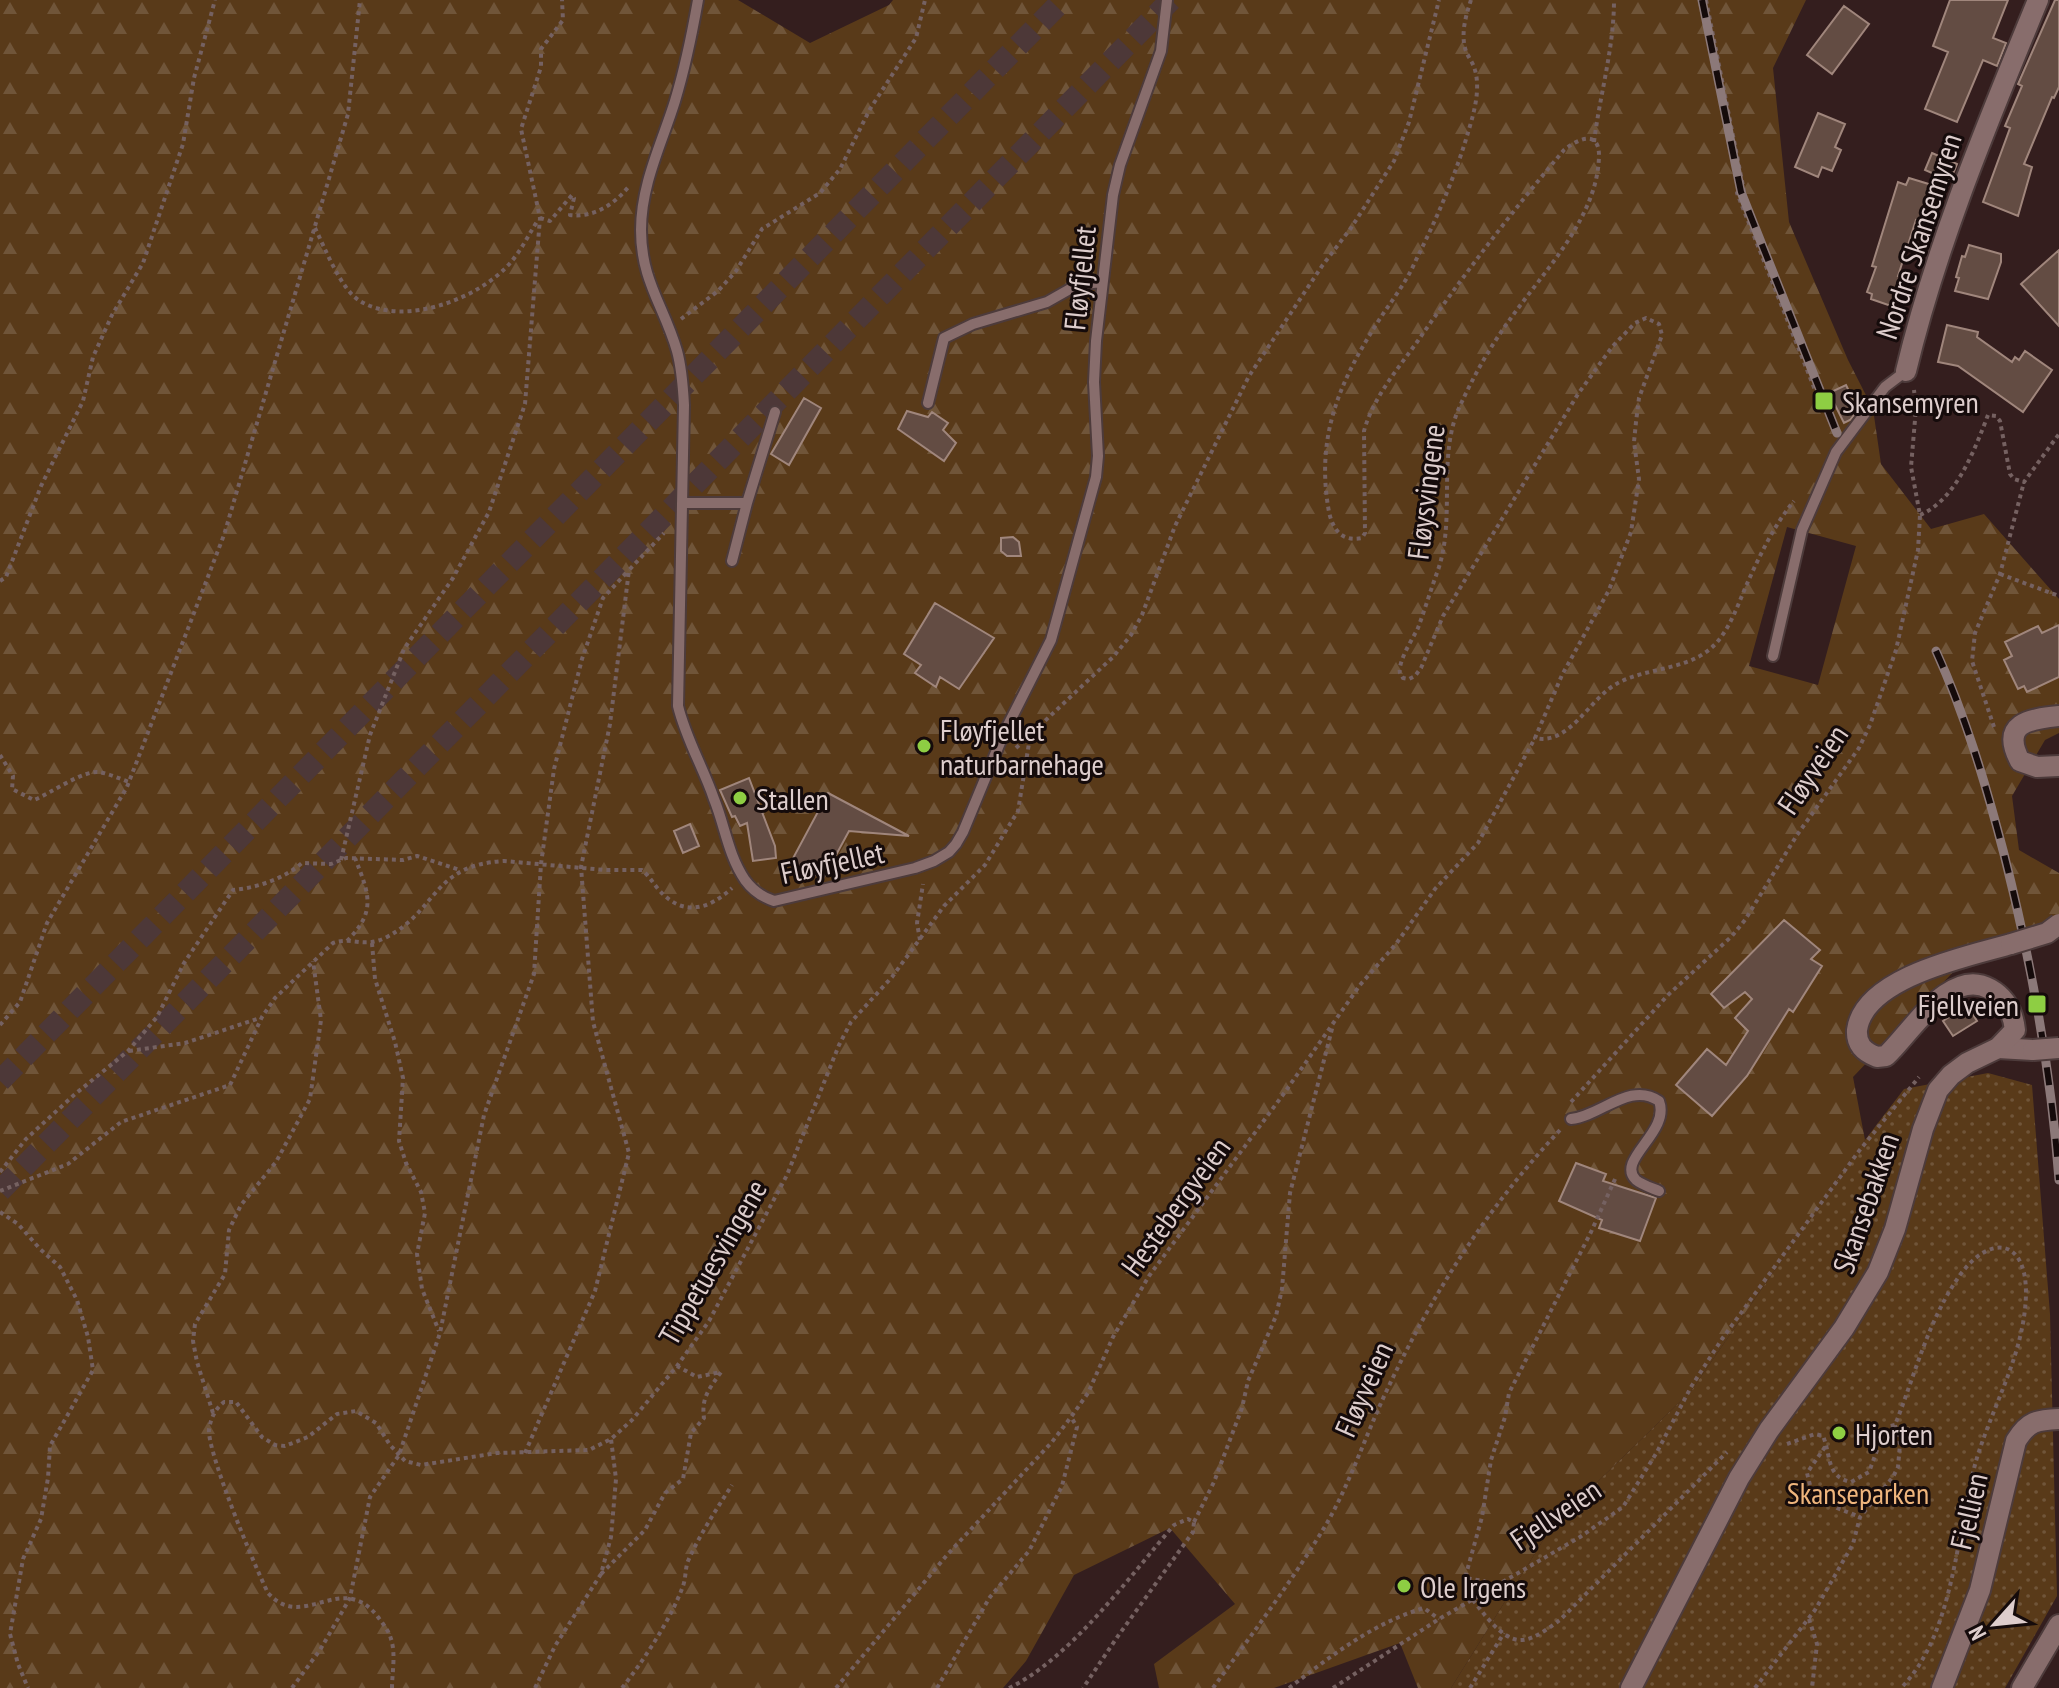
<svg xmlns="http://www.w3.org/2000/svg" width="2059" height="1688" font-family="'PT Sans Narrow',sans-serif">
<style>
.grass{fill:url(#grass-dots)}
.forest{fill:url(#forest-firs);fill-rule:evenodd}
.building{fill:#634c43;stroke:#a0867c;stroke-width:2}
.lines{fill:none;stroke-linecap:round;stroke-linejoin:round}
.trunk-tunnel{stroke:#4d3838;stroke-width:22;stroke-dasharray:22 11;stroke-linecap:butt}
.service-casing{stroke:#4d3b3b;stroke-width:14}
.minor-casing{stroke:#4d3b3b;stroke-width:24}
.tertiary-casing{stroke:#4d3b3b;stroke-width:24}
.path{stroke:#756161;stroke-width:4;stroke-dasharray:4 4;stroke-linecap:butt}
.service{stroke:#886d6c;stroke-width:10}
.minor{stroke:#886d6c;stroke-width:20}
.tertiary{stroke:#886d6c;stroke-width:20}
.rail-casing{stroke:#8c7979;stroke-width:9}
.rail{stroke:#150b0b;stroke-width:6;stroke-dasharray:18;stroke-linecap:butt}
.minor-bridge-casing{stroke:#4d3b3b;stroke-width:24;stroke-linecap:butt}
.minor-bridge{stroke:#886d6c;stroke-width:20}
.poi-dot{fill:#8ece43;stroke:#150b0b;stroke-width:3}
.labels{text-anchor:middle;dominant-baseline:central;stroke-width:6;stroke-linejoin:round;paint-order:stroke}
.street-label{font-size:30px;fill:#ddcdcc;stroke:#150b0b}
.poi-label{font-size:30px;fill:#ddcdcc;stroke:#150b0b;text-anchor:start}
.park-label{font-size:30px;fill:#efb57c;stroke:#150b0b}
</style>
<defs>
<pattern id="grass-dots" width="8" height="8" patternUnits="userSpaceOnUse" patternTransform="scale(2)"><rect width="8" height="8" fill="#593a19"/><path d="M2 2h.1M6 6h.1" fill="none" stroke="#705539" stroke-width="1.8" stroke-linecap="round"/></pattern>
<pattern id="forest-firs" width="22" height="20" patternUnits="userSpaceOnUse" patternTransform="scale(2)"><rect width="22" height="20" fill="#593a19"/><path d="M5 1l3.5 6h-7zM16 11l3.5 6h-7z" fill="#705539"/></pattern>
</defs>
<rect width="100%" height="100%" fill="#341e1e"/>
<path class="grass" d="M1988 1073 2032 1085 2050 1314 2057 1596 2005 1688H1451L1552 1526 1691 1391 1865 1140 1904 1089Z"/>
<path class="forest" d="M0 0H738L810 43 889 5 893 0H1806L1773 68 1789 222 1848 360 1873 409 1881 464 1931 529 1984 514 2059 599V733L2045 740 2012 796 2019 850 2059 873V924L1957 968 1853 1077 1865 1140 1691 1391 1552 1526 1451 1688H1418L1400 1643 1274 1688H1159L1154 1664 1235 1604 1170 1528 1074 1575 1026 1661 1003 1688H0ZM1787 527 1856 546 1818 685 1749 666Z"/>
<path class="building" d="M1950 0H2008L1993 38 2006 43 1997 66 1983 60 1957 122 1925 109 1948 52 1933 46Z
M2055 0H2059V87L2054 98 2052 97 2024 164 2032 167 2018 216 1983 202 2010 128 2005 126 2022 86 2018 84Z
M1844 6 1869 24 1832 74 1807 55Z
M1818 113 1845 124 1835 147 1841 150 1832 171 1822 167 1818 177 1795 167Z
M1932 153 1957 164 1950 181 1925 170Z
M1909 178 1932 185 1922 221 1916 220 1898 276 1904 278 1894 307 1871 299 1872 294 1867 292 1876 267 1872 266 1898 182 1906 185Z
M1969 245 2001 254V262L1988 299 1955 291 1959 278 1956 277 1962 256 1965 257Z
M2059 250V326L2021 284Z
M1947 325 1978 332 1977 337 2012 362 2015 357 2019 360 2025 351 2052 370 2023 412 1958 366 1938 362Z
M1846 385 1858 410 1850 420 1844 423 1829 393Z
M804 398 821 408 789 465 771 454Z
M907 411 928 417 932 412 948 423 943 430 956 443 944 461 898 429Z
M1013 537 1019 542 1021 556H1007L1001 551V538Z
M935 603 994 638 959 689 940 677 936 687 915 673 921 665 904 654Z
M2059 625V677L2027 692 2024 686 2018 689 2004 660 2012 656 2005 642 2038 626 2042 633Z
M749 778 775 846 776 858 753 861 747 823 740 826 735 816 732 817 720 790Z
M828 793 909 836 849 831 823 879 791 862Z
M690 824 699 846 683 853 674 831Z
M1784 920 1820 950 1811 959 1822 966 1793 1012 1789 1009 1747 1076 1712 1116 1676 1085 1707 1049 1726 1065 1748 1031 1735 1018 1752 999 1745 992 1724 1008 1711 994Z
M1967 1005 1977 1021 1953 1036 1943 1021Z
M1576 1163 1606 1174 1603 1181 1656 1198 1640 1241 1599 1228 1602 1220 1559 1201Z"/>
<g class="lines">
<path class="trunk-tunnel" d="M0 1081 1063 0
M0 1191 1171 0"/>
<defs>
<path id="service" d="M698 0C692 34 685 68 675 101 662 143 641 184 641 230 641 281 664 306 677 351 682 369 683 387 684 405L678 706C686 739 703 767 714 799 725 826 728 855 745 880 753 891 762 897 774 901L915 868 934 861 949 852 956 844 963 832 1004 733 1051 640 1096 477 1098 456 1094 382 1096 341 1113 195 1120 165 1161 51 1167 0
M928 403 944 338 973 324 1047 302 1077 285 1101 282
M682 503H747L775 412
M732 561 747 503
M1773 656 1802 530 1836 452 1885 387 1906 371
M1571 1119C1601 1116 1630 1081 1659 1101 1671 1132 1615 1160 1636 1180 1642 1185 1652 1188 1659 1191"/>
<path id="minor" d="M1906 371C1937 242 1988 122 2038 0
M1998 1048 2033 1050
M1942 1688 1980 1590 2016 1441C2028 1421 2037 1420 2059 1419
M2022 1688 2059 1625"/>
<path id="tertiary" d="M2059 716C2029 719 2000 723 2020 761L2037 767 2059 766
M1631 1688 1739 1478 1769 1430 1844 1328 1878 1272 1895 1229 1923 1129 1938 1090 1951 1075 1967 1063 1998 1048 2015 1030C2013 1012 2006 998 1990 989 1950 966 1911 1033 1886 1056L1877 1057C1864 1052 1856 1045 1857 1030 1864 977 1969 956 2011 944"/>
</defs>
<use href="#service" class="service-casing"/>
<use href="#minor" class="minor-casing"/>
<use href="#tertiary" class="tertiary-casing"/>
<path class="path" d="M1471 0C1466 15 1461 32 1465 48 1467 56 1473 62 1475 70 1481 91 1473 116 1467 136 1454 179 1436 220 1416 260 1407 281 1393 299 1381 317 1340 380 1315 436 1329 512 1333 530 1342 542 1362 538L1365 533 1364 431C1373 398 1397 370 1417 342 1462 277 1513 210 1564 150 1575 141 1598 128 1599 154 1599 216 1544 271 1511 318 1491 345 1473 377 1459 408 1437 458 1456 518 1438 570 1431 589 1425 609 1418 628 1412 640 1403 653 1400 667 1399 674 1400 672 1403 678L1409 679 1415 676 1421 668 1443 616 1578 394 1612 347 1635 323 1646 318 1659 324 1662 335 1639 398 1636 422 1634 442 1639 479 1631 532 1609 590 1562 675 1535 738C1570 746 1590 697 1618 683 1650 666 1693 671 1718 641 1731 625 1738 605 1746 586 1759 557 1774 525 1794 501
M1706 0 1744 191 1737 193 1817 395
M1594 142C1600 94 1614 48 1614 0
M540 218 550 221 572 195 574 198 570 215C594 218 615 204 630 185
M315 228C325 248 341 290 360 301 404 328 481 298 511 262 522 249 529 234 538 220
M681 319 718 291 736 271 762 229 820 193 840 169 870 109 916 38 925 0
M1920 515C1956 500 1975 449 1988 415L1996 416 2000 421 2010 474 2014 479 2024 482 2059 434
M2000 574 2059 596
M0 581 6 577 41 486 83 401 93 357 112 315 143 263 183 144 194 78 215 0
M1994 727 1972 661 1975 633 2000 574 2024 482
M1016 748 1113 657 1131 635 1142 615 1175 526 1249 376 1322 266 1351 228 1394 161 1409 122 1439 0
M0 755 13 776 12 789 34 800C51 793 82 771 98 772 108 773 120 779 129 782
M341 860 370 735 404 649 453 578 489 512 525 404 540 218 521 129 541 67V49L563 20 562 0
M920 940 917 923 923 884
M347 941C377 911 369 894 355 858
M372 943 375 979 395 1042 403 1078 399 1141 406 1163 421 1192 425 1213 417 1254 422 1289 439 1331
M0 1025 20 1002 47 923 127 787 224 535 348 114 360 0
M129 1051 185 1043 260 1018
M1571 1102 1668 995 1732 936 1745 920 1797 835 1859 748 1870 725 1896 650 1918 550 1920 515 1911 467 1916 408 1914 390
M0 1172 26 1139 74 1095 128 1051 157 1017 184 963 233 890C257 888 285 878 302 863L331 864 346 858 403 860 417 856 460 870
M0 1191 68 1164 121 1122 230 1085 262 1017 275 998 333 943C352 936 364 949 387 937 438 910 432 865 504 861L605 870H642C649 876 653 883 659 890 683 917 708 910 732 888
M0 1212 18 1224 40 1249 60 1267 77 1300 88 1337 93 1370 50 1446 48 1478 41 1519 23 1559 10 1634 18 1664 28 1688
M213 1413 197 1362 193 1341 195 1324 225 1274 229 1230 241 1205 276 1162 310 1099 321 1020 313 961
M1787 1444 1815 1434 1823 1436C1831 1455 1826 1477 1851 1482L1869 1472 1882 1437 1890 1426 1895 1425C1915 1375 1928 1320 1960 1275 1989 1235 2026 1237 2026 1293 2025 1353 1993 1404 1976 1461 1956 1532 1955 1633 1901 1688
M1825 1447 1807 1473 1811 1489 1837 1508 1860 1517
M525 1453 595 1291 629 1153 593 1022 581 867 610 724 629 570 664 533
M1194 1522 1214 1482 1242 1408 1248 1381 1276 1316 1282 1289 1290 1193 1333 1025
M601 1574 645 1530 665 1493 683 1479 691 1433 704 1418C701 1397 710 1388 721 1372L697 1377 677 1366
M1492 1589 1484 1581 1465 1578 1482 1517 1491 1460 1505 1417 1509 1393 1591 1232 1616 1177
M1473 1600C1483 1613 1503 1641 1521 1640 1534 1640 1550 1627 1560 1620L1727 1452
M1809 1619 1817 1644 1812 1688
M292 1688 320 1650 350 1598 370 1497 399 1455 440 1333 484 1115 534 974 541 864 554 769 582 659 603 598 629 570
M392 1688C392 1673 396 1654 391 1639 389 1631 383 1624 378 1617 341 1569 304 1633 268 1593 255 1567 207 1452 209 1429 211 1418 215 1409 224 1402H236L262 1437 275 1445 285 1446 308 1437 337 1414 356 1411 376 1423 390 1445 405 1461 421 1465 497 1453 589 1450 611 1439 632 1420 677 1366 709 1321 787 1175 839 1045 851 1022 892 977 944 906 985 865 1018 811 1030 737
M535 1688 555 1646 601 1574 611 1537 616 1479 611 1439
M622 1688C644 1660 671 1619 683 1586 686 1578 685 1569 688 1561 700 1534 716 1510 732 1485
M836 1688 947 1555 1052 1442 1071 1417 1088 1393 1113 1337 1149 1276 1285 1092 1360 985 1396 944 1435 889 1478 843 1535 738
M937 1688 990 1597 1029 1551 1062 1486 1077 1427 1071 1417
M1009 1688C1070 1659 1130 1576 1174 1525L1188 1519 1194 1522 1193 1532 1118 1636 1083 1688
M1213 1688C1252 1634 1293 1580 1327 1523 1351 1481 1366 1434 1387 1390 1433 1292 1487 1208 1561 1129
M1289 1688C1331 1656 1373 1623 1424 1608L1439 1619
M1333 1688 1439 1619 1580 1537 1623 1507 1657 1452 1691 1387 1722 1339 1859 1151 1919 1077
M1470 1688 1504 1633
M1755 1688 1815 1610 1853 1544 1860 1517 1893 1477 1898 1467 1900 1444 1895 1425"/>
<use href="#service" class="service"/>
<use href="#minor" class="minor"/>
<use href="#tertiary" class="tertiary"/>
<defs>
<path id="rail" d="M1702 0 1741 192 1837 433
M1936 651C1966 717 1986 785 2004 854 2031 961 2051 1070 2059 1180"/>
</defs>
<use href="#rail" class="rail-casing"/>
<use href="#rail" class="rail"/>
<defs>
<path id="minor-bridge" d="M2011 944 2047 933 2059 924
M2033 1050 2059 1048"/>
</defs>
<use href="#minor-bridge" class="minor-bridge-casing"/>
<use href="#minor-bridge" class="minor-bridge"/>
</g>
<g class="poi-dot">
<rect x="1814" y="391" width="20" height="20" rx="4"/>
<circle cx="924" cy="746" r="8"/>
<circle cx="740" cy="798" r="8"/>
<rect x="2027" y="994" width="20" height="20" rx="4"/>
<circle cx="1839" cy="1433" r="8"/>
<circle cx="1404" cy="1586" r="8"/>
</g>
<g class="labels">
<g class="street-label">
<text transform="translate(1918 236) rotate(-72)">Nordre Skansemyren</text>
<text transform="translate(1079 278) rotate(-84)">Fløyfjellet</text>
<text transform="translate(1425 492) rotate(-83)">Fløysvingene</text>
<text transform="translate(1812 769) rotate(-56)">Fløyveien</text>
<text transform="translate(832 862) rotate(-12)">Fløyfjellet</text>
<text transform="translate(1865 1203) rotate(-71)">Skansebakken</text>
<text transform="translate(1175 1206) rotate(-54)">Hestebergveien</text>
<text transform="translate(712 1262) rotate(-60)">Tippetuesvingene</text>
<text transform="translate(1363 1389) rotate(-66)">Fløyveien</text>
<text transform="translate(1968 1511) rotate(-77)">Fjellien</text>
<text transform="translate(1555 1514) rotate(-34)">Fjellveien</text>
</g>
<g class="poi-label">
<text x="1842" y="401">Skansemyren</text>
<text x="940" y="729">Fløyfjellet<tspan x="940" dy="34">naturbarnehage</tspan></text>
<text x="756" y="798">Stallen</text>
<text x="2019" y="1004" text-anchor="end">Fjellveien</text>
<text x="1855" y="1433">Hjorten</text>
<text x="1420" y="1586">Ole Irgens</text>
</g>
<g class="park-label">
<text x="1858" y="1492">Skanseparken</text>
</g>
</g>
<g transform="translate(1995 1624) rotate(243)" stroke="#150b0b" stroke-width="6" paint-order="stroke">
<path d="M0-6L14 30L0 20L-14 30Z" fill="#ddcdcc"/>
<text y="-12" font-size="22" font-weight="bold" text-anchor="middle" fill="#ddcdcc">N</text>
</g>
</svg>
